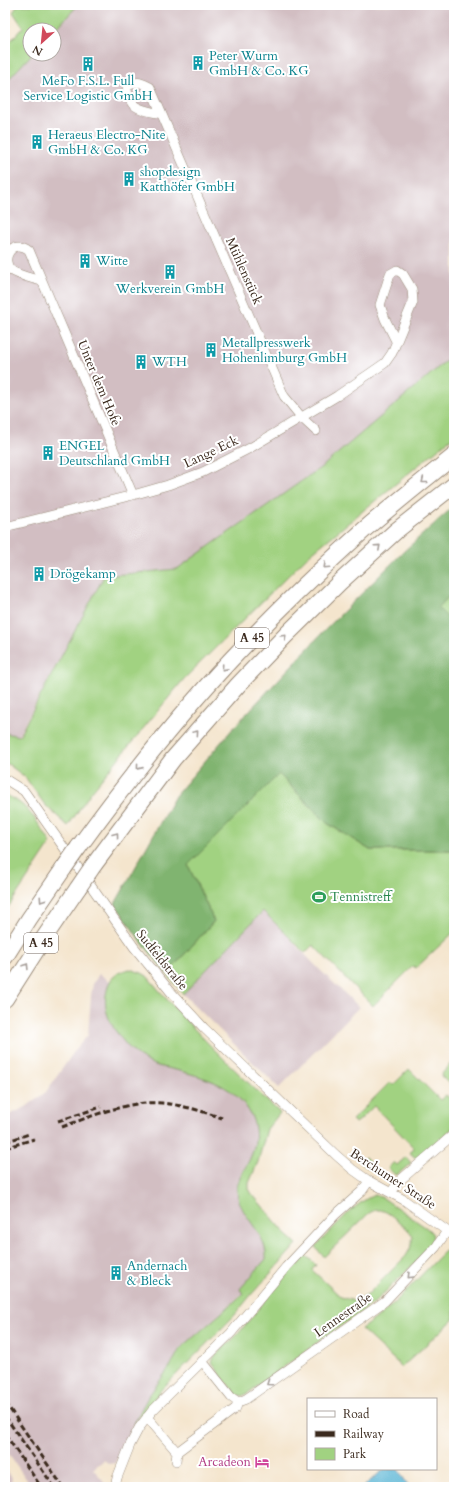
<svg xmlns="http://www.w3.org/2000/svg" width="459" height="1492" font-family="Cardo,serif">
<style>
.industrial{fill:#d2bec2}
.green{fill:#a1d281;stroke:#6e7e50}
.forest{fill:#80b46f;stroke:#5e6f46}
.water{fill:#56b4d4;stroke:#486f79}
.lines{fill:none;stroke-linecap:round;stroke-linejoin:round}
.street-casing{stroke:#988876;stroke-width:10}
.highway-casing{stroke:#988876;stroke-width:18}
.street{stroke:#fff;stroke-width:9}
.highway{stroke:#fff;stroke-width:16}
.rail{stroke:#3b2a1e;stroke-width:3;stroke-dasharray:6 3;stroke-linecap:butt}
.highway-bridge-casing{stroke:#988876;stroke-width:18;stroke-linecap:butt}
.highway-bridge{stroke:#fff;stroke-width:16}
.oneway{stroke:#a79f9a}
.labels{text-anchor:middle;dominant-baseline:central;stroke-width:4;stroke-linejoin:round;paint-order:stroke}
.shield{fill:#fff;stroke:#766a62;stroke-width:1}
.shield-label{font-size:12px;font-weight:bold;fill:#3b2a1e}
.culture-label{font-size:13px;fill:#0d838f;stroke:#fff;text-anchor:start}
.street-label{font-size:13px;fill:#3b2a1e;stroke:#fff}
.leisure-label{font-size:13px;fill:#27864d;stroke:#fff;text-anchor:start}
.hotel-label{font-size:13px;fill:#b23c85;stroke:#fff;text-anchor:end}
</style>
<rect width="100%" height="100%" fill="#fff"/>
<filter id="ink" filterUnits="userSpaceOnUse"><feTurbulence type="fractalNoise" baseFrequency=".025" numOctaves="2"/><feDisplacementMap in="SourceGraphic" scale="8" xChannelSelector="R" yChannelSelector="G"/><feConvolveMatrix kernelMatrix="1 2 1 2 8 2 1 2 1" color-interpolation-filters="sRGB"/></filter>
<filter id="wash" filterUnits="userSpaceOnUse"><feTurbulence type="fractalNoise" baseFrequency=".012" numOctaves="4" result="noise"/><feDisplacementMap in="SourceGraphic" scale="16" xChannelSelector="R" yChannelSelector="G"/><feGaussianBlur stdDeviation="0.9" result="paint"/><feColorMatrix in="noise" values="0 0 0 0 0 0 0 0 0 0 0 0 0 0 0 0 0 1.4 0 .05"/><feComposite in="paint" operator="in"/></filter>
<g filter="url(#wash)">
<rect width="100%" height="100%" fill="#f4e5cd"/>
<path class="industrial" d="M78 5H454V354L323 466 177 569 104 576 18 736 5 733V83L32 54H54V31Z
M263 911 319 969 359 1007 279 1088 183 994Z
M130 969 142 973 147 976 177 1011 217 1053 280 1113 267 1129 258 1162 249 1183V1189L252 1194 287 1235 240 1289 243 1293 180 1349 171 1365 148 1397 115 1463 109 1464 104 1460 93 1469 102 1479 107 1487H32L5 1449V1117L26 1107 46 1092 76 1049 88 1035 91 996 93 984 99 974 110 981 118 973Z
M5 1468 12 1478 10 1487H5Z"/>
<path class="green" d="M18 5H78L54 31 30 30V54H32L5 83V47L23 27 13 12Z
M454 354V436L308 556 184 679 91 792 68 826 45 805 25 777 5 762V733L19 736 104 576 177 569 323 466Z
M454 591V624L437 608Z
M279 774 327 823 370 850H454V932L416 968 413 966 373 1006 313 945 305 953 263 911 183 994 167 974 214 921 188 865Z
M5 795C27 802 39 825 51 843L5 912Z
M130 969 142 973 147 976C187 1025 234 1069 280 1113L267 1129 258 1162 249 1183V1189L252 1194 287 1235 297 1244 251 1295 234 1316 162 1389 133 1425 148 1397 171 1365 180 1349 243 1294 240 1289 266 1259C268 1231 236 1216 237 1187 238 1181 242 1174 245 1168 257 1148 260 1128 247 1108 231 1084 203 1077 176 1070 168 1068 158 1067 150 1063 135 1056 124 1043 115 1030 107 1017 103 1005 107 990 109 978 118 971 130 969Z
M454 1060V1089L442 1077 441 1075Z
M409 1069 440 1100 446 1095 454 1102V1127L417 1159 410 1153 414 1148 374 1106 359 1121 355 1123 352 1120 390 1082 393 1085Z
M365 1157 382 1174 384 1172 388 1176 389 1179 376 1173 359 1162Z
M406 1157 411 1163 397 1175 394 1174 388 1168 394 1162 397 1165Z
M375 1195 383 1198 428 1229 432 1233 433 1237 431 1244 419 1259 374 1303 332 1332 248 1393 242 1396 236 1394 221 1376 212 1362 214 1357 238 1334 272 1292 303 1257 309 1258 316 1265 312 1270 341 1297 354 1301 366 1296 406 1256 410 1249 413 1236C409 1230 404 1226 399 1222 389 1213 380 1205 368 1214L324 1257 316 1248V1246C330 1232 356 1201 375 1195Z
M450 1248 454 1249V1319L402 1367 361 1329 382 1314 398 1299 447 1249Z"/>
<path class="forest" d="M454 506V591L438 608 454 624V850H370L327 823 279 774 188 865 214 921 167 974 139 939 115 904 175 796 235 726 323 632 403 552Z"/>
<path class="water" d="M384 1469H398L409 1487H363Z"/>
</g>
<g filter="url(#ink)">
<g class="lines">
<defs>
<path id="street" d="M161 114C143 110 127 109 127 87 137 80 140 82 150 87L284 396 302 418 316 431
M41 281C32 278 19 276 11 270 0 260 12 237 29 250L133 495
M5 527 133 495 168 485 203 472 250 448 337 396 385 363 392 353 413 302 412 289 403 274 397 270 390 274 380 305 385 319 396 341
M5 779 24 791 134 947 170 991 204 1028 336 1155 352 1169 369 1181 404 1200 454 1236
M391 1193 398 1182 454 1134
M202 1361 231 1397 238 1402
M147 1417 177 1452
M176 1461 177 1452 236 1408 238 1402 246 1399 385 1301 436 1247 447 1231
M115 1487 117 1478 130 1445 139 1428 152 1411 231 1333 286 1267 335 1215 362 1191 369 1181"/>
<path id="highway" d="M78 848C129 778 183 709 243 647 282 606 323 567 365 529 394 504 424 480 454 456
M93 866 173 759 238 685 286 635 340 582 397 530 454 485
M5 957 29 919 64 868
M5 999 44 938 78 888"/>
</defs>
<use href="#street" class="street-casing"/>
<use href="#highway" class="highway-casing"/>
<use href="#street" class="street"/>
<use href="#highway" class="highway"/>
<path class="rail" d="M58 1121 101 1107
M62 1127C92 1116 130 1100 162 1103 182 1105 202 1111 222 1118
M5 1142 29 1134
M5 1148 34 1139
M5 1402 63 1487
M5 1416 54 1487
M5 1434 41 1487"/>
<defs>
<path id="highway-bridge" d="M64 868 78 848
M78 888 93 866"/>
</defs>
<use href="#highway-bridge" class="highway-bridge-casing"/>
<use href="#highway-bridge" class="highway-bridge"/>
</g>
<defs><path id="oneway-chevron" d="M-2-3.5L2.5 0L-2 3.5" fill="none" stroke-width="1.6" stroke-linecap="round" stroke-linejoin="round"/></defs>
<g class="oneway">
<use href="#oneway-chevron" transform="translate(424 481) rotate(141)"/>
<use href="#oneway-chevron" transform="translate(378 547) rotate(-42)"/>
<use href="#oneway-chevron" transform="translate(326 566) rotate(137)"/>
<use href="#oneway-chevron" transform="translate(284 637) rotate(-46)"/>
<use href="#oneway-chevron" transform="translate(224 668) rotate(132)"/>
<use href="#oneway-chevron" transform="translate(196 733) rotate(-49)"/>
<use href="#oneway-chevron" transform="translate(139 767) rotate(129)"/>
<use href="#oneway-chevron" transform="translate(116 835) rotate(-53)"/>
<use href="#oneway-chevron" transform="translate(42 900) rotate(124)"/>
<use href="#oneway-chevron" transform="translate(26 966) rotate(-58)"/>
<use href="#oneway-chevron" transform="translate(410 1276) rotate(135)"/>
<use href="#oneway-chevron" transform="translate(269 1383) rotate(145)"/>
</g>
</g>
<defs>
<symbol id="building-bare" viewBox="-9 -9 18 18"><path d="M-4-6H4V6H1V3H-1V6H-4ZM-2.5-4.3h1.7v1.8h-1.7ZM.8-4.3h1.7v1.8H.8ZM-2.5-1h1.7V.8h-1.7ZM.8-1h1.7V.8H.8Z" fill="#0f9aa8" stroke="#fff" stroke-width="2.5" paint-order="stroke"/></symbol>
<symbol id="stadium-bare" viewBox="-9 -9 18 18"><path d="M0-5a6.5 5 0 1 0 0 10a6.5 5 0 1 0 0-10ZM-3.5-1.8h7v3.6h-7Z" fill="#2e9e5b" stroke="#fff" stroke-width="2.5" paint-order="stroke"/></symbol>
<symbol id="hotel-bare" viewBox="-9 -9 18 18"><path d="M-6-4.5h1.5V1H6V5H4.5V3h-9V5H-6ZM-4 0a1.8 1.8 0 1 1 3.6 0ZM.5 0V-2.5h3Q6-2.5 6 0Z" fill="#d1479c" stroke="#fff" stroke-width="2.5" paint-order="stroke"/></symbol>
</defs>
<g fill-rule="evenodd">
<use href="#building-bare" x="188" y="53" width="20" height="20"/>
<use href="#building-bare" x="78" y="54" width="20" height="20"/>
<use href="#building-bare" x="27" y="132" width="20" height="20"/>
<use href="#building-bare" x="119" y="169" width="20" height="20"/>
<use href="#building-bare" x="75" y="251" width="20" height="20"/>
<use href="#building-bare" x="160" y="262" width="20" height="20"/>
<use href="#building-bare" x="201" y="340" width="20" height="20"/>
<use href="#building-bare" x="131" y="352" width="20" height="20"/>
<use href="#building-bare" x="38" y="443" width="20" height="20"/>
<use href="#building-bare" x="29" y="564" width="20" height="20"/>
<use href="#stadium-bare" x="309" y="887" width="20" height="20"/>
<use href="#building-bare" x="106" y="1263" width="20" height="20"/>
<use href="#hotel-bare" x="252" y="1452" width="20" height="20"/>
</g>
<g class="labels">
<g class="shield">
<rect x="235" y="628" width="34" height="20" rx="3"/>
<rect x="24" y="933" width="34" height="20" rx="3"/>
</g>
<g class="shield-label">
<text x="252" y="638">A 45</text>
<text x="41" y="943">A 45</text>
</g>
<g class="culture-label">
<text x="209" y="56">Peter Wurm<tspan x="209" dy="15">GmbH &amp; Co. KG</tspan></text>
<text x="88" y="81" text-anchor="middle">MeFo F.S.L. Full<tspan x="88" dy="15">Service Logistic GmbH</tspan></text>
<text x="48" y="135">Heraeus Electro-Nite<tspan x="48" dy="15">GmbH &amp; Co. KG</tspan></text>
<text x="140" y="172">shopdesign<tspan x="140" dy="15">Katthöfer GmbH</tspan></text>
<text x="96" y="261">Witte</text>
<text x="170" y="289" text-anchor="middle">Werkverein GmbH</text>
<text x="222" y="343">Metallpresswerk<tspan x="222" dy="15">Hohenlimburg GmbH</tspan></text>
<text x="152" y="362">WTH</text>
<text x="59" y="446">ENGEL<tspan x="59" dy="15">Deutschland GmbH</tspan></text>
<text x="50" y="574">Drögekamp</text>
<text x="127" y="1266">Andernach<tspan x="127" dy="15">&amp; Bleck</tspan></text>
</g>
<g class="street-label">
<text transform="translate(244 271) rotate(66)">Mühlenstück</text>
<text transform="translate(99 383) rotate(67)">Unter dem Hofe</text>
<text transform="translate(211 452) rotate(-25)">Lange Eck</text>
<text transform="translate(162 960) rotate(51)">Sudfeldstraße</text>
<text transform="translate(393 1179) rotate(33)">Berchumer Straße</text>
<text transform="translate(343 1315) rotate(-35)">Lennestraße</text>
</g>
<g class="leisure-label">
<text x="330" y="897">Tennistreff</text>
</g>
<g class="hotel-label">
<text x="251" y="1462">Arcadeon</text>
</g>
</g>
<rect width="459" height="1492" fill="none" stroke="#fff" stroke-width="20"/>
<rect x="307" y="1398" width="130" height="72" fill="#ffffff" stroke="#b1aaa5"/>
<rect x="315" y="1411" width="20" height="6" fill="#ffffff" stroke="#b1aaa5"/>
<text x="343" y="1418" font-size="12" fill="#3b2a1e">Road</text>
<rect x="315" y="1431" width="20" height="6" fill="#3b2a1e" stroke="#b1aaa5"/>
<text x="343" y="1438" font-size="12" fill="#3b2a1e">Railway</text>
<rect x="315" y="1448" width="20" height="12" fill="#a1d281" stroke="#b1aaa5"/>
<text x="343" y="1458" font-size="12" fill="#3b2a1e">Park</text>
<g transform="translate(42 42) rotate(207)"><circle r="19" fill="#ffffff" stroke="#b1aaa5"/>
<path d="M0-3L7 15L0 10L-7 15Z" fill="#d1495b"/>
<text y="-6" font-size="11" font-weight="bold" text-anchor="middle" fill="#3b2a1e">N</text>
</g>
</svg>
